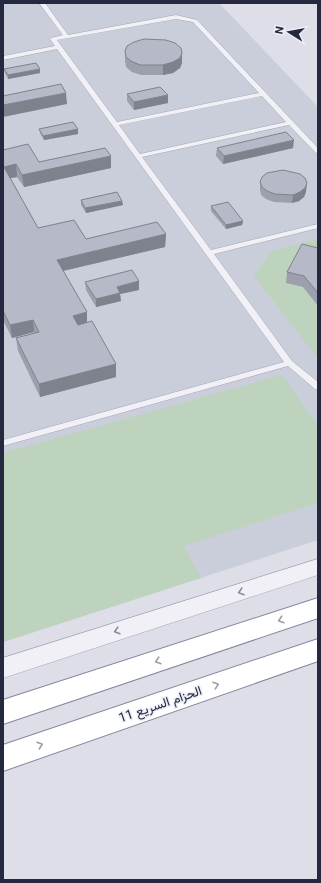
<svg xmlns="http://www.w3.org/2000/svg" width="321" height="883" font-family="Roboto,Vazirmatn,sans-serif">
<style>
.built{fill:#cacdda}
.green{fill:#bed3bd}
.lines{fill:none;stroke-linecap:round;stroke-linejoin:round}
.service-casing{stroke:#a2a4b2;stroke-width:1}
.minor-casing{stroke:#a2a4b2;stroke-width:1}
.trunk-casing{stroke:#8388a0;stroke-width:2}
.service{fill:#f0f0f6;fill-rule:evenodd}
.minor{fill:#f0f0f6;fill-rule:evenodd}
.trunk{fill:#fff;fill-rule:evenodd}
.wall{fill:#9d9fac}
.shaded-wall{fill:#7f828c}
.building{fill:#b6b9c8;stroke:#7f828c}
.oneway{stroke:#8a8c9b}
.oneway2{stroke:#9d9fa9}
.labels{text-anchor:middle;dominant-baseline:central;stroke-width:3;stroke-linejoin:round;paint-order:stroke}
.near-street-label{font-size:13px;fill:#252940;stroke:#eceef6}
</style>
<rect width="100%" height="100%" fill="#dddee8"/>
<path class="built" d="M3 3H219L318 107V540L3 642Z"/>
<path class="green" d="M318 239V359L254 276 271 251Z
M282 375 318 425V503L184 546 201 578 3 642V453Z"/>
<g class="lines">
<defs>
<path id="service" d="M39 3H45L68 35 176 15 197 20 318 148V154L316 153 289 125 142 157 211 250 318 224V228L214 254 292 361 318 382V390L315 389 288 366 3 446V440L284 362 57 49 3 60V56L55 46 50 39 51 38 63 35ZM176 19 193 22 259 93 117 122 57 40ZM262 96 286 122 140 154 119 125Z"/>
<path id="minor" d="M318 559V575L3 678V658Z"/>
<path id="trunk" d="M318 598V618L3 724V700Z
M318 639V661L3 771V745Z"/>
</defs>
<use href="#service" class="service-casing"/>
<use href="#minor" class="minor-casing"/>
<use href="#trunk" class="trunk-casing"/>
<use href="#service" class="service"/>
<use href="#minor" class="minor"/>
<use href="#trunk" class="trunk"/>
</g>
<path class="wall" d="M125 51 182 63 180 68 173 73 163 75H141L132 72 126 67 125 61Z
M4 69H40V73L8 79 5 73Z
M127 94 168 95V103L134 110 127 101Z
M39 129 78 134 44 140 40 133Z
M217 148H293L223 164 216 156Z
M3 150 39 162 111 156V168L24 187 17 177 10 178 38 228 86 239 166 234 165 247 63 271 87 322 116 364V377L40 397 18 351 16 338 34 333V332L12 338 3 320Z
M260 182 306 192 304 197 299 201 292 203 274 202 266 199 261 195 260 190Z
M81 200 122 201 123 205 86 213 81 205Z
M211 206 243 221 242 225 226 229 211 211Z
M318 248V306L303 287 286 283 287 272Z
M139 281V290L120 294 121 301 96 307 86 290 85 282Z"/>
<path class="shaded-wall" d="M182 53V63L180 68 173 73 163 75V65Z
M40 69V73L8 79V75Z
M66 93 67 104 3 117V105Z
M168 95V103L134 110V102Z
M78 129V134L44 140 43 136Z
M294 140 293 148 223 164 224 156Z
M111 156V168L24 187 22 175Z
M16 164 17 177 5 179 4 167Z
M307 183 306 192 304 197 299 201 292 203 293 195Z
M122 201 123 205 86 213 85 208Z
M243 221 242 225 226 229V225Z
M166 234 165 247 58 272 57 260Z
M139 281V290L120 294 121 301 96 307V299L117 287Z
M87 312V325L74 329 73 316Z
M33 320 34 332 12 338 10 325Z
M116 364V377L40 397 39 384Z"/>
<path class="building" d="M144 39 166 40 175 43 181 48 182 53 180 58 173 62 163 65H140L131 61 126 57 125 51 127 46 134 42Z
M36 63 40 69 8 75 4 69Z
M61 84 66 93 3 105V96Z
M160 87 168 95 134 102 127 94Z
M73 122 78 129 43 136 39 129Z
M286 132 294 140 224 156 217 148Z
M28 144 39 162 105 148 111 156 22 175 16 164 4 167 38 228 74 220 86 239 157 222 166 234 57 260 87 312 73 316 78 325 92 321 116 364 39 384 16 338 39 332 33 320 10 325 3 311V150Z
M283 170 300 174 305 178 307 183 305 188 300 192 293 195 275 194 267 191 262 187 260 182 262 177 267 173Z
M117 192 122 201 85 208 81 200Z
M228 202 243 221 226 225 211 206Z
M302 244 318 248V293L304 276 287 272Z
M132 270 139 281 117 287 120 293 96 299 85 282Z"/>
<defs><path id="oneway-chevron" d="M-2-3.5L2.5 0L-2 3.5" fill="none" stroke-width="1.6" stroke-linecap="round" stroke-linejoin="round"/></defs>
<g class="oneway">
<use href="#oneway-chevron" transform="translate(241 592) rotate(162)"/>
<use href="#oneway-chevron" transform="translate(117 631) rotate(162)"/>
</g>
<g class="oneway2">
<use href="#oneway-chevron" transform="translate(281 620) rotate(162)"/>
<use href="#oneway-chevron" transform="translate(158 661) rotate(162)"/>
<use href="#oneway-chevron" transform="translate(216 685) rotate(-19)"/>
<use href="#oneway-chevron" transform="translate(40 745) rotate(-19)"/>
</g>
<g class="labels">
<g class="near-street-label">
<text transform="translate(160 704) rotate(-19)">الحزام السريع 11</text>
</g>
</g>
<rect width="321" height="883" fill="none" stroke="#252940" stroke-width="8"/>
<g transform="translate(289 32) rotate(281)" stroke="#eceef6" stroke-width="3" paint-order="stroke">
<path d="M0-3L7 15L0 10L-7 15Z" fill="#252940"/>
<text y="-6" font-size="11" font-weight="bold" text-anchor="middle" fill="#252940">N</text>
</g>
</svg>
